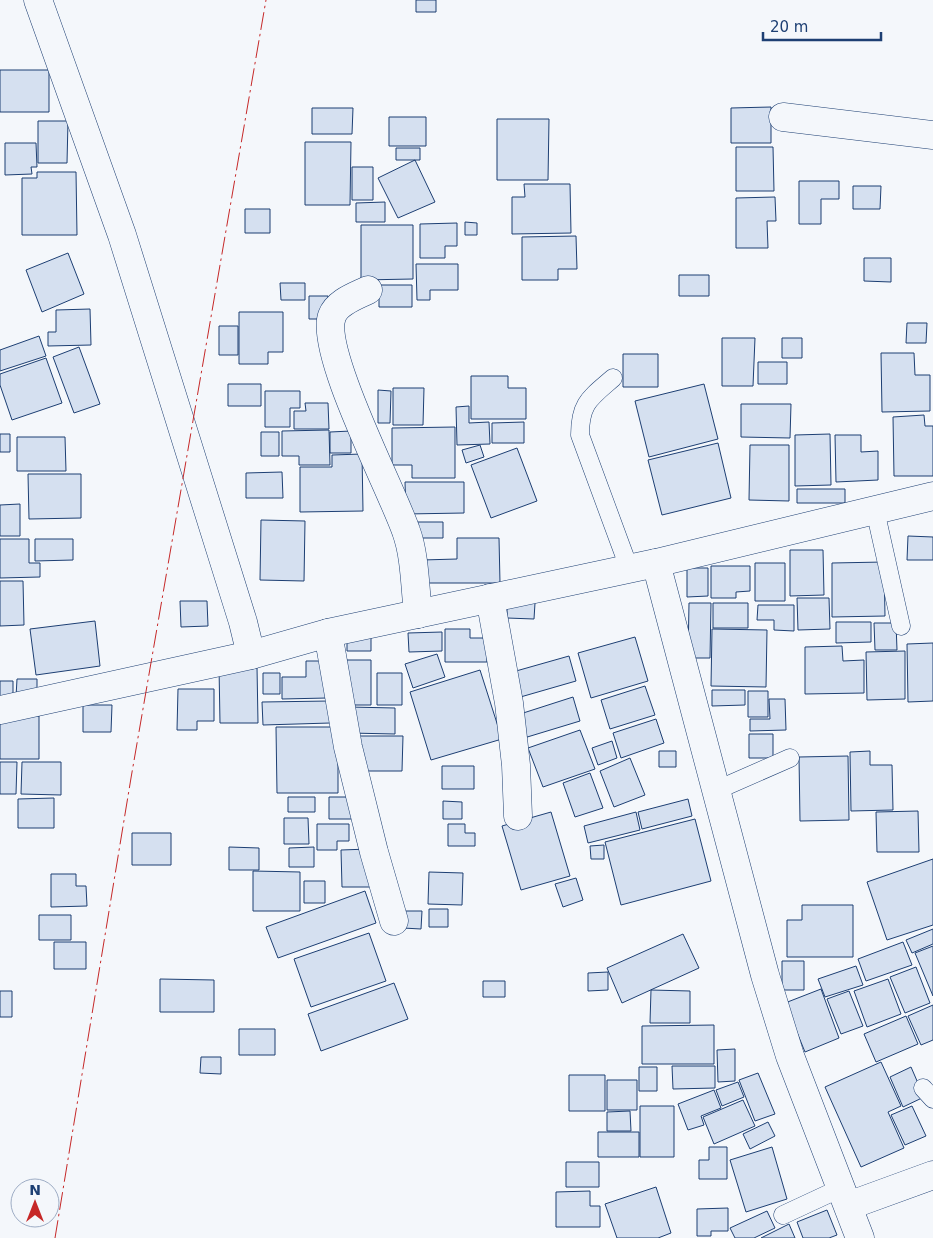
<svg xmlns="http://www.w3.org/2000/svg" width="933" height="1238" font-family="'DejaVu Sans',sans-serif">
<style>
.building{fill:#d5e0f0;stroke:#1d3f73}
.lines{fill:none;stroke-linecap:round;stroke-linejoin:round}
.lane-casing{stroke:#1d3f73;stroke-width:19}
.street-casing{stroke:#1d3f73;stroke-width:29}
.secondary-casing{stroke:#1d3f73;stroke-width:29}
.lane{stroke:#f4f7fb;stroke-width:18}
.street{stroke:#f4f7fb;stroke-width:28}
.secondary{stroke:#f4f7fb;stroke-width:28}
.power{stroke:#c62828;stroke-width:1;stroke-dasharray:18 4 2.5 4;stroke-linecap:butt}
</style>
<rect width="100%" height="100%" fill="#f4f7fb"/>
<path class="building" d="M416 0H436V12H416Z
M0 70H49V112H0Z
M771 107V143H731V108Z
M312 108H353L352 134H312Z
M389 117H426V146H389Z
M497 119H549L548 180H497Z
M38 121H68L67 163H38Z
M305 142H351L350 205H305Z
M5 143H36L37 167H31L32 174 5 175Z
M736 147H773L774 191H736Z
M396 148H420V160H396Z
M415 160 435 202 398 218 378 178Z
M352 167H373V200H352Z
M37 172H76L77 235H22V178H37Z
M799 181H839V199H821V224H799Z
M524 184H570L571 233 512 234V197H525Z
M853 186H881L880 209H853Z
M775 197 776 221H767L768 248H736V198Z
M385 202V222H356V203Z
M245 209H270V233H245Z
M465 222 477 223V235H465Z
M457 223V246H445V258H420V224Z
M361 225H413V279L361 280Z
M576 236 577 269H558V280H522V237Z
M68 253 84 294 42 312 26 270Z
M864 258H891V282L864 281Z
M416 264H458V290H430V300H417Z
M679 275H709V296H679Z
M280 283H305V300H281Z
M379 285H412V307H379Z
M309 296H328V319H309Z
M90 309 91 345 48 346V332H56V310Z
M239 312H283V352H268V364H239Z
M907 323H927L926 343H906Z
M219 326H238V355H219Z
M39 336 46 356 0 371V350Z
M722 338H755L753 386H722Z
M782 338H802V358H782Z
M79 347 100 404 74 413 53 357Z
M881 353H914L915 375H930V411L882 412Z
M623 354H658V387H623Z
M46 358 62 403 12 420 0 385V374Z
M758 362H787V384H758Z
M471 376H508V388H526V419H471Z
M228 384H261V406H228Z
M704 384 718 439 649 457 635 401Z
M393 388H424L423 425H393Z
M378 390 391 391 390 423H378Z
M265 391H300V408H290V427H265Z
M305 403H328L329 429H294V411H306Z
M741 404H791L790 438 741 437Z
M469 406V423L489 422 490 444 457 445 456 407Z
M924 415 925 426H933V476H894L893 417Z
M524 422V443H492V423Z
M455 427V478H412V465H392V428Z
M329 430 330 465H299V456H282V431Z
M351 431V453H330V432Z
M261 432H279V456H261Z
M0 434H10V452H0Z
M830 434 831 485 795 486V435Z
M835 435H861V452L878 451V480L836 482Z
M17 437H65L66 471H17Z
M718 443 731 498 662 515 648 460Z
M480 445 484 457 466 463 462 450Z
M750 445H789V501L749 500Z
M517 448 537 501 491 518 471 465Z
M362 454 363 511 300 512V467H332V455Z
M282 472 283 498H246V473Z
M28 474H81V518L29 519Z
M405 482H464V513L406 514Z
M797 489H845V503H797Z
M20 504V536H0V505Z
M261 520 305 521 304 581 260 580Z
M415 522H443V538H415Z
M908 536 933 537V560H907Z
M457 538H499L500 583H422V560L457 559Z
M0 539H29V563H40V577L0 578Z
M35 539H73V560L35 561Z
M790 550H823L824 595 790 596Z
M884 562 885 616 832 617V563Z
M755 563H785V601H755Z
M711 566H750V591L736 592V598H711Z
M687 568H708V596L687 597Z
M0 581H23L24 625 0 626Z
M797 598H829L830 629 798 630Z
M180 601H207L208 626 181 627Z
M507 602 535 603 534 619 507 618Z
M689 603H711L710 658H688Z
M713 603H748V628H713Z
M758 605H794V631L774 630V620H757Z
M95 621 100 666 36 675 30 629Z
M836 622H871V642L836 643Z
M874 623H896L897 650H875Z
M445 629H470V638H487V662H445Z
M712 629 767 630 766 687 711 686Z
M347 631H371V651H347Z
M442 632V651L409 652 408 633Z
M635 637 648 681 591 698 578 653Z
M933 643V701L908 702 907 644Z
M842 646 843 661 864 660V693L805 694V647Z
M905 651V699L867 700 866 652Z
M437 654 445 677 413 688 405 664Z
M569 656 576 681 517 698 509 673Z
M342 660H371V705H342Z
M306 661H327V698L282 699V677H306Z
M219 667H257L258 723H220Z
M480 670 502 739 431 760 410 692Z
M263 673H280V694H263Z
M377 673H402V705H377Z
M17 679H37V697H16Z
M0 681H13V699L0 700Z
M645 686 655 715 610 729 601 700Z
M178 689H214V721H197V730H177Z
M712 690H745V705L712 706Z
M748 691H768V717H748Z
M573 697 580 721 524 738 517 715Z
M769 699H785L786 730 750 731V719H770Z
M329 701 330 723 263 725 262 702Z
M83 705H112L111 732H83Z
M349 707 395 708V734L349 733Z
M0 715 39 716V759H0Z
M656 719 664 743 621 758 613 733Z
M276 727H338V793H277Z
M580 730 595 769 543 787 528 748Z
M749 734H773V758H749Z
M357 736H403L402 771H357Z
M612 741 617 758 598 765 592 748Z
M659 751H676V767H659Z
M870 751V765H892L893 810 851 811 850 752Z
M848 756 849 820 800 821 799 757Z
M630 758 645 795 614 807 600 771Z
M0 762H17L16 794H0Z
M22 762H61V795L21 794Z
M442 766H474V789H442Z
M590 773 603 808 575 817 563 783Z
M288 797H315V812H288Z
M329 797H353V819H329Z
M54 798V828H18V799Z
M688 799 692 816 642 829 638 812Z
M443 801 462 802V819H443Z
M918 811 919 852H877L876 812Z
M551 812 570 876 521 890 502 826Z
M636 812 640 830 588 843 584 826Z
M284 818H308L309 844H284Z
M695 819 711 881 621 905 605 842Z
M317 824H349V841H337V850H317Z
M448 824H465V833H475V846H448Z
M132 833H171V865H132Z
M604 845V859H591L590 846Z
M229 847 259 848V870H229Z
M314 847V867H289V848Z
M369 849 370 887H342L341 850Z
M933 859V925L887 940 867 882Z
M253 871 300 872V911H253Z
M429 872 463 873 462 905 428 904Z
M51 874H76V886H86L87 906 51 907Z
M576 878 583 900 563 907 555 884Z
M304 881H325V903H304Z
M365 891 376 923 278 958 266 927Z
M802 905H853V957H787V920H802Z
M429 909H448V927H429Z
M403 911H422L421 929 403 928Z
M39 915H71V940H39Z
M933 929V944L912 953 906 940Z
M369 933 386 981 311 1007 294 959Z
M683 934 699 968 622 1003 607 968Z
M54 942H86V969H54Z
M903 942 912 965 866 981 858 959Z
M933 946V996L915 953Z
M782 961H804V990H782Z
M856 966 863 985 825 997 818 979Z
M916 967 930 1003 905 1013 890 977Z
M608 972V990L588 991V973Z
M160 979 214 980V1012H160Z
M888 979 901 1014 867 1027 854 991Z
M483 981H505V997H483Z
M394 983 408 1019 321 1051 308 1014Z
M821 989 839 1038 805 1052 785 1003Z
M651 990 690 991V1023H650Z
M0 991H12V1017H0Z
M849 991 863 1026 841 1034 827 999Z
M933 1005V1040L921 1045 908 1016Z
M906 1016 918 1044 876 1062 864 1034Z
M714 1025V1064H642V1026Z
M239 1029H275V1055H239Z
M735 1049V1081L718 1082 717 1050Z
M201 1057H221V1074L200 1073Z
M881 1062 901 1106 888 1112 904 1148 861 1167 825 1087Z
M672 1066H715V1088L673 1089Z
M639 1067H657V1091H639Z
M911 1067 924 1097 903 1107 890 1077Z
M758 1073 775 1114 755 1121 739 1080Z
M569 1075H605V1111H569Z
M607 1080H637V1110H607Z
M738 1082 744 1097 722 1106 716 1090Z
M714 1090 721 1108 701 1116 704 1125 688 1130 678 1104Z
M743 1100 755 1126 714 1144 703 1117Z
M640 1106H674V1157H640Z
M912 1106 926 1136 905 1145 891 1115Z
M630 1111 631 1131H607V1112Z
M768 1122 775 1136 750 1149 743 1134Z
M598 1132H639V1157H598Z
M709 1147H727V1179H699V1160H709Z
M772 1147 787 1199 746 1212 730 1160Z
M566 1162H599V1187H566Z
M656 1187 671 1233 658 1238H617L605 1204Z
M590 1191V1206H600V1227H556V1192Z
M728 1208V1231H711V1236H697V1209Z
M827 1210 837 1235 829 1238H803L797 1222Z
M767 1211 775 1228 754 1238H735L730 1228Z
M789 1224 795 1238H761Z"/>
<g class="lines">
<defs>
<path id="lane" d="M613 378C590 398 580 403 580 435L629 568
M875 510 901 626
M717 790 790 758
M923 1088 933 1099
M783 1215 841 1188"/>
<path id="street" d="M38 0 122 235 243 622 251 655
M783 117 933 135
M368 290C356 296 337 302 332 316 319 351 392 490 406 531 415 555 415 588 418 614
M656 563 765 975 790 1056 860 1238
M490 598 509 703 516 765 518 816
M328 633 348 747 374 852 394 921
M848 1206 933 1175"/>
<path id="secondary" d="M0 710 251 655 328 633 656 563 933 496"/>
</defs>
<use href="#lane" class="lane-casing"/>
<use href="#street" class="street-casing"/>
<use href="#secondary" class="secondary-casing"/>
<use href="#lane" class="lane"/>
<use href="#street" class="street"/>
<use href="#secondary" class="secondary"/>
<path class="power" d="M55 1238 131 778 266 0"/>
</g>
<g transform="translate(35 1203)"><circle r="24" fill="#f4f7fb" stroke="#9eadc5"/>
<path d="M0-4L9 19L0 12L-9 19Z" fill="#c62828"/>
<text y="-8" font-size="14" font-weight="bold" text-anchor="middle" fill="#1d3f73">N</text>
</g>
<path d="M763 32v8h118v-8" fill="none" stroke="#1d3f73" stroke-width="2.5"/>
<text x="770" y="32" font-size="15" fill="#1d3f73" stroke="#f4f7fb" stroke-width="4" paint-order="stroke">20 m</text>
</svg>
